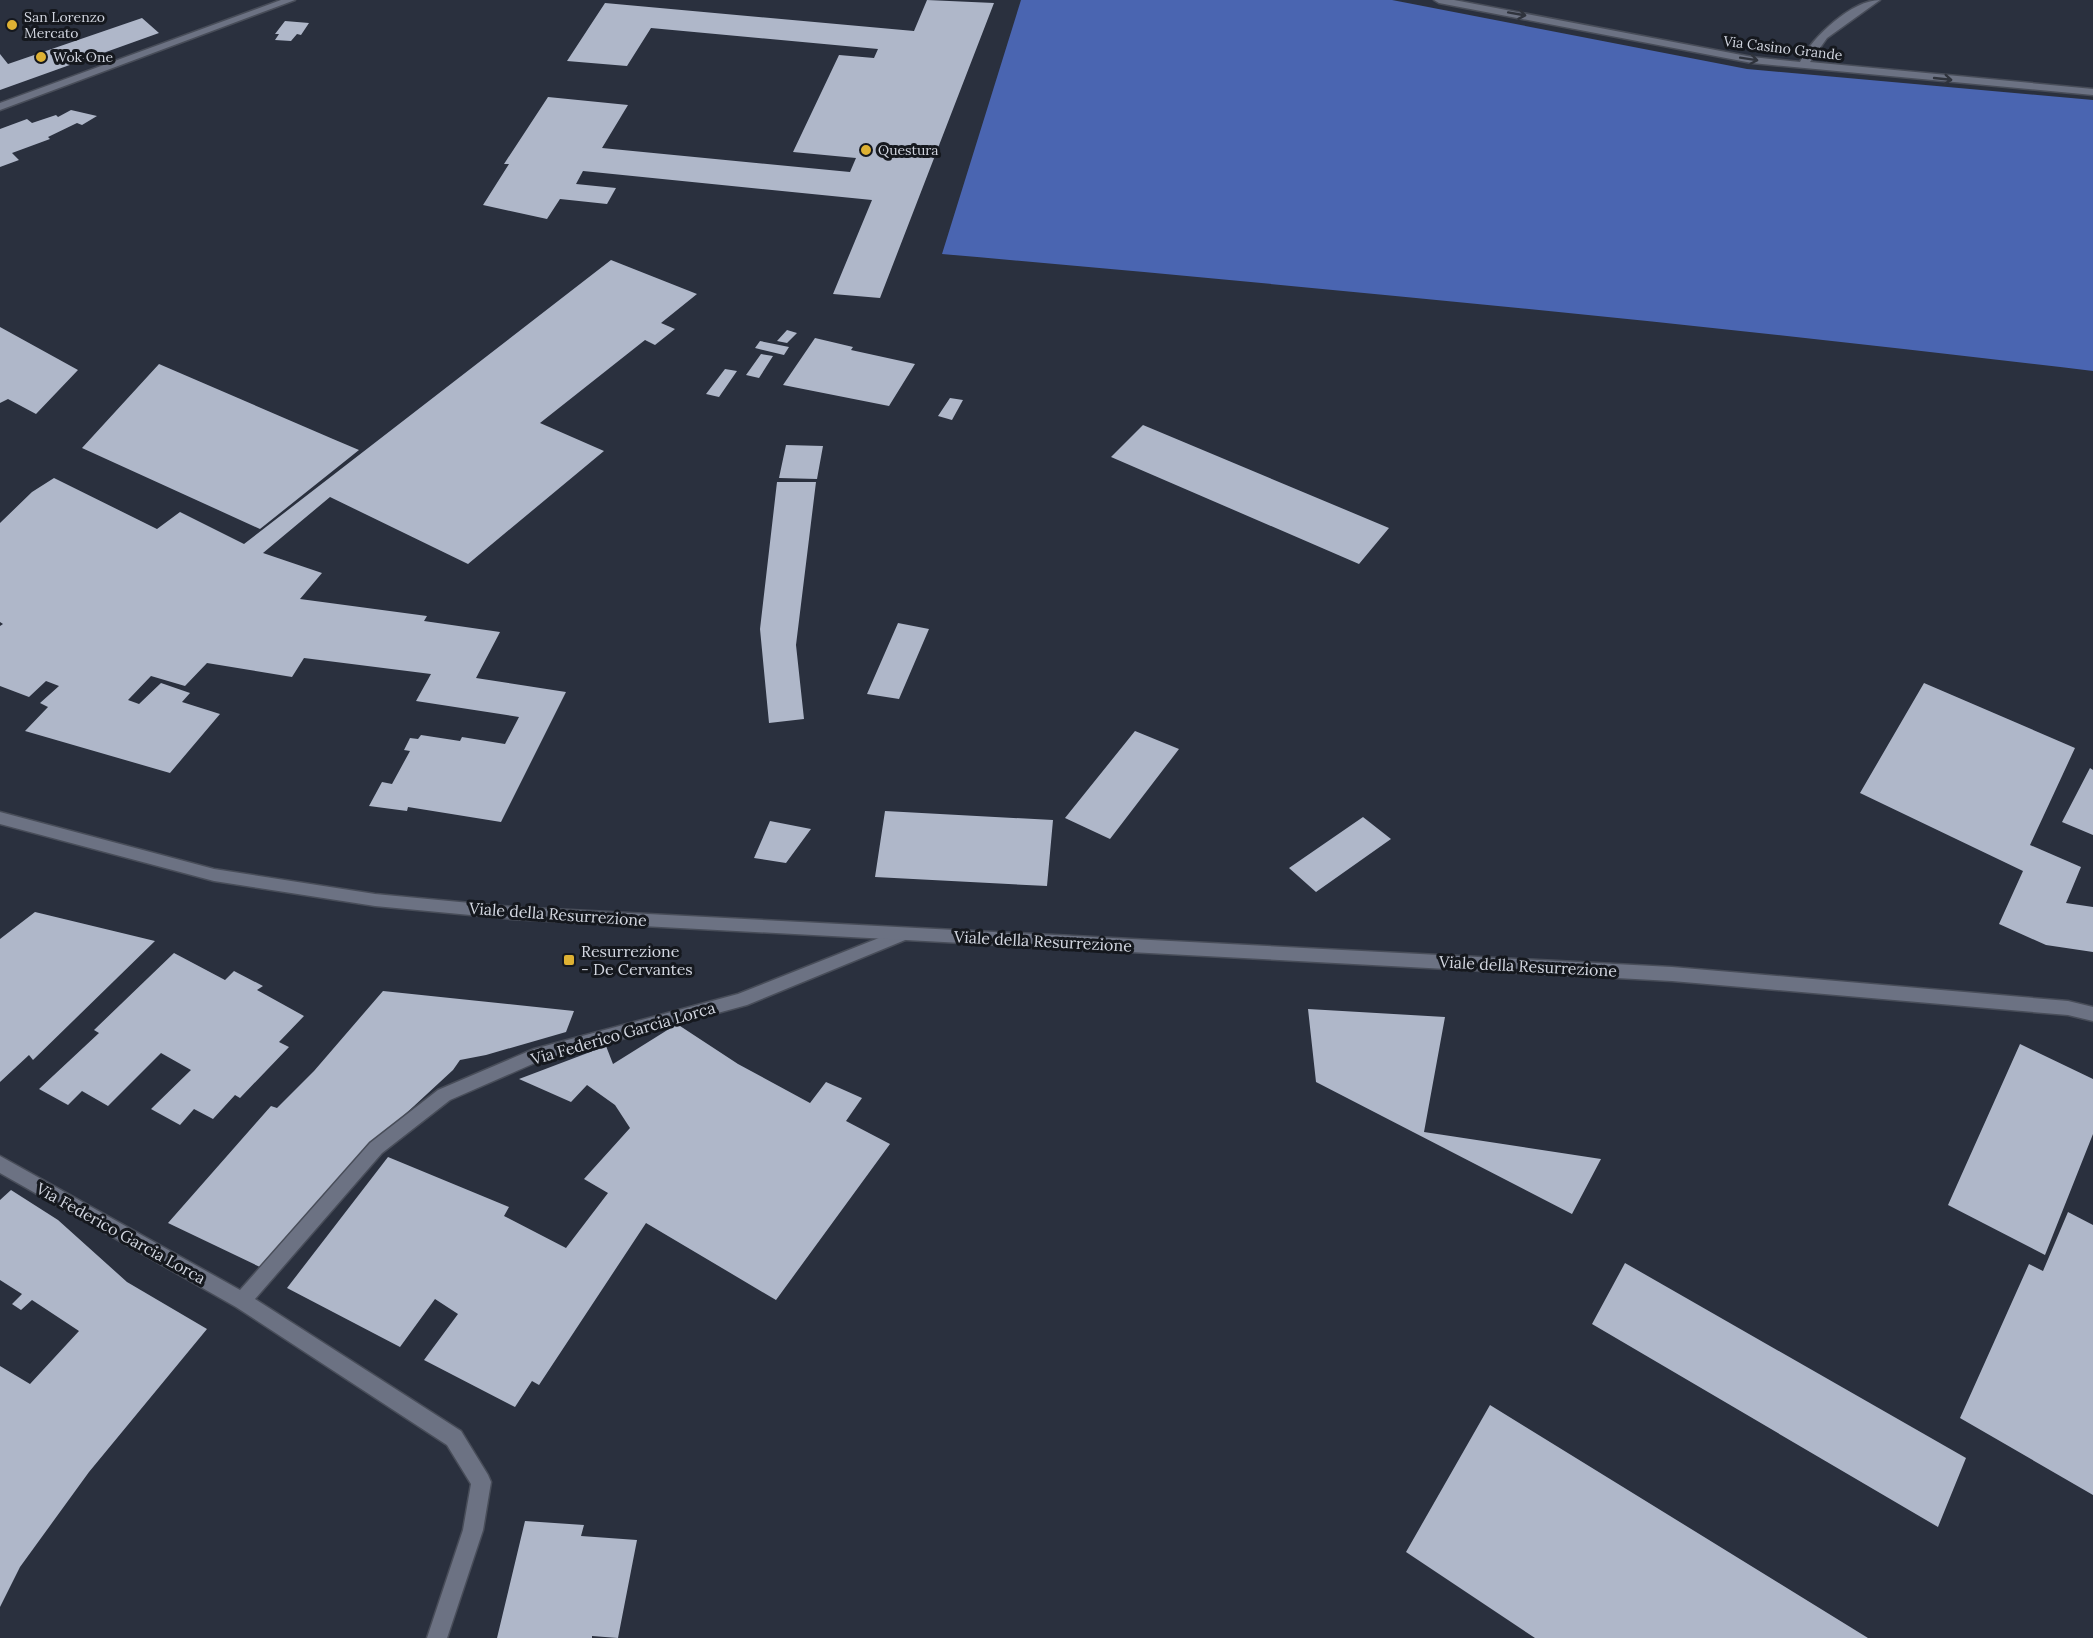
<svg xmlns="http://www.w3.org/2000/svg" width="2093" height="1638" font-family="Lora,serif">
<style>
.forest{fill:#4a65b1}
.building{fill:#afb7c9}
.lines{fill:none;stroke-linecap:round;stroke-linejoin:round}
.street-casing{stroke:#484d59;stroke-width:3}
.secondary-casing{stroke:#484d59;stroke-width:3}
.street{fill:#6c7283;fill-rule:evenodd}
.secondary{fill:#6c7283;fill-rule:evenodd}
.oneway{stroke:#2f333c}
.poi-dot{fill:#deb133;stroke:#15181e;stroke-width:2}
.labels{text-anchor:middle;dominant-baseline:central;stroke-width:6;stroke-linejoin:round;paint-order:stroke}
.far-poi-label{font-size:14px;fill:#d2d6e0;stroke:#15181e;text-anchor:start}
.far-street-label{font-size:14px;fill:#d2d6e0;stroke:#15181e}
.street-label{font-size:16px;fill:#d2d6e0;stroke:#15181e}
.poi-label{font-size:16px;fill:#d2d6e0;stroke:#15181e;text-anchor:start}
</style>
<rect width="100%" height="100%" fill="#2a303e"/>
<path class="forest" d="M1021 0H1392L1747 69 2093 100V371C1710 325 1326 288 942 254Z"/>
<path class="building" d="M927 0 994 3 880 298 833 294 872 200 583 171 576 184 616 188 607 204 560 199 547 219 483 205 509 164H504L548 97 628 105 602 148 850 172 856 158 793 152 839 55 874 58 878 49 651 28 627 66 567 61 605 3 914 31Z
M142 18 159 33 0 90V54L8 64Z
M285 21 309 23 301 35 297 34 291 41 275 40 279 34H275Z
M71 110 97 116 82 125 77 123 48 137 50 139 12 153 19 160 0 167V129L27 119 32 123 56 115 58 117Z
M611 260 697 294 661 323 675 329 655 345 645 340 540 423 604 451 468 564 330 497 263 553 322 573 300 599 427 616 424 621 500 632 476 678 566 692 501 822 408 807 407 811 369 806 382 782 392 784 410 751 404 750 410 738 418 739 421 735 460 741 462 737 505 744 519 717 416 701 431 674 304 658 292 677 207 663 185 686 151 676 128 700 139 704 161 683 190 693 182 702 220 714 170 773 25 731 48 707 40 703 59 686 46 681 29 697 0 686V626L3 624 0 622V523L32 492 54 478 157 529 180 512 244 544Z
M0 327 78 370 36 414 8 399 0 403Z
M787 330 797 333 787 343 777 341Z
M815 338 853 347 851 350 915 364 889 406 783 385Z
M760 341 789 347 784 355 755 348Z
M761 354 773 356 759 378 746 375Z
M159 364 333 439 359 450 260 529 82 448Z
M725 369 737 371 719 397 706 394Z
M950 398 963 400 952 420 938 416Z
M1143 425 1389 528 1359 564 1111 457Z
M786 445 823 446 817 479 779 478Z
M777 482H816L796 645 804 719 769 723 760 629Z
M898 623 929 629 899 699 867 694Z
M1924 683 2075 748 2030 845 2081 867 2066 903 2093 907V952L2046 945 1999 924 2023 871 1860 793Z
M1135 731 1179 749 1110 839 1065 818Z
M2090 768 2093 770V835L2062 822Z
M885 811 1053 820 1047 886 875 877Z
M1363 817 1391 839 1316 892 1289 868Z
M770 821 811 829 786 863 754 858Z
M35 912 155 941 33 1060 29 1055 0 1082V939Z
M174 953 225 980 234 971 263 986 257 990 304 1016 279 1042 289 1047 240 1098 235 1095 213 1119 194 1109 180 1125 151 1109 191 1070 161 1053 108 1106 82 1091 68 1105 39 1089 99 1033 94 1030Z
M383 991 574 1011 566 1032 486 1055 460 1060 453 1070 361 1155 260 1267 168 1223 271 1106 277 1108 314 1071Z
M1308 1009 1445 1017 1424 1132 1601 1159 1572 1214 1316 1082Z
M677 1024 738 1064 810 1103 826 1082 862 1098 846 1121 890 1144 776 1300 646 1223 539 1385 532 1381 515 1407 424 1360 458 1314 435 1299 400 1347 287 1288 388 1157 509 1207 504 1216 566 1248 608 1193 584 1179 630 1128 615 1105 587 1085 571 1102 519 1079 606 1046 613 1064Z
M2020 1044 2093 1079V1134L2045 1255 1948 1205Z
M11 1190 58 1220 127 1282 207 1329 89 1472 20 1567 0 1607V1366L30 1384 79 1331 32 1300 21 1310 12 1304 22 1294 0 1280V1200Z
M2068 1212 2093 1225V1495L1960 1418 2029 1264 2043 1271Z
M1625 1263 1966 1458 1938 1527 1592 1324Z
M1490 1405 1868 1638H1535L1406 1552Z
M525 1521 584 1525 581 1536 637 1540 618 1638 592 1636V1638H497Z"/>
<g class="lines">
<defs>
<path id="street" d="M1434 0H1454L1752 57 1800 62C1812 37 1852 0 1880 0L1827 38 1810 62 2093 89V95L1752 63 1439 3Z
M904 928 910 930 912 934 910 938 747 1005 537 1062 450 1100 382 1153 255 1299 461 1431 488 1475 491 1482 483 1530 447 1638H427L463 1530 471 1484 447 1445 236 1307 0 1173V1156L240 1290 370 1143 438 1090 534 1049 738 994Z"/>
<path id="secondary" d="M281 0H295L0 110V103Z
M0 812 214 869 375 894 512 907 1672 967 2068 1001 2093 1007V1021L2068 1015 1672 981 512 919 375 906 214 881 0 824Z"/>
</defs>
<use href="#street" class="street-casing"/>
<use href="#secondary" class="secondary-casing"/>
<use href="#street" class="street"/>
<use href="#secondary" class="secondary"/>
</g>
<defs><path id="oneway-shaft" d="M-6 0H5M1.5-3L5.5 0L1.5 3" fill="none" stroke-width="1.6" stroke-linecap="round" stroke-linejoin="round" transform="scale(1.5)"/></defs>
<g class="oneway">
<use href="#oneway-shaft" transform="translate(1517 14) rotate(10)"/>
<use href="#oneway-shaft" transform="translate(1749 59) rotate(9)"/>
<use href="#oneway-shaft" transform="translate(1943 79) rotate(6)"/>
</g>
<g class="poi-dot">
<circle cx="12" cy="25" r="6"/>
<circle cx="41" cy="57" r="6"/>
<circle cx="866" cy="150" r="6"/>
<rect x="563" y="954" width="12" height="12" rx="3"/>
</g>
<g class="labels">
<g class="far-poi-label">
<text x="24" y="17">San Lorenzo<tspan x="24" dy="16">Mercato</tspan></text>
<text x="53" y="57">Wok One</text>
<text x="878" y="150">Questura</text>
</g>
<g class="far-street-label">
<text transform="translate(1783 48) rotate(7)">Via Casino Grande</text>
</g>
<g class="street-label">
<text transform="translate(558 914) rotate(4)">Viale della Resurrezione</text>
<text transform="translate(1043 941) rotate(3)">Viale della Resurrezione</text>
<text transform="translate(1528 966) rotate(3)">Viale della Resurrezione</text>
<text transform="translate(623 1033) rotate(-16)">Via Federico Garcia Lorca</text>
<text transform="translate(121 1233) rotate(29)">Via Federico Garcia Lorca</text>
</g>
<g class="poi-label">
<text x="581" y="951">Resurrezione<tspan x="581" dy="18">- De Cervantes</tspan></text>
</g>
</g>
</svg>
